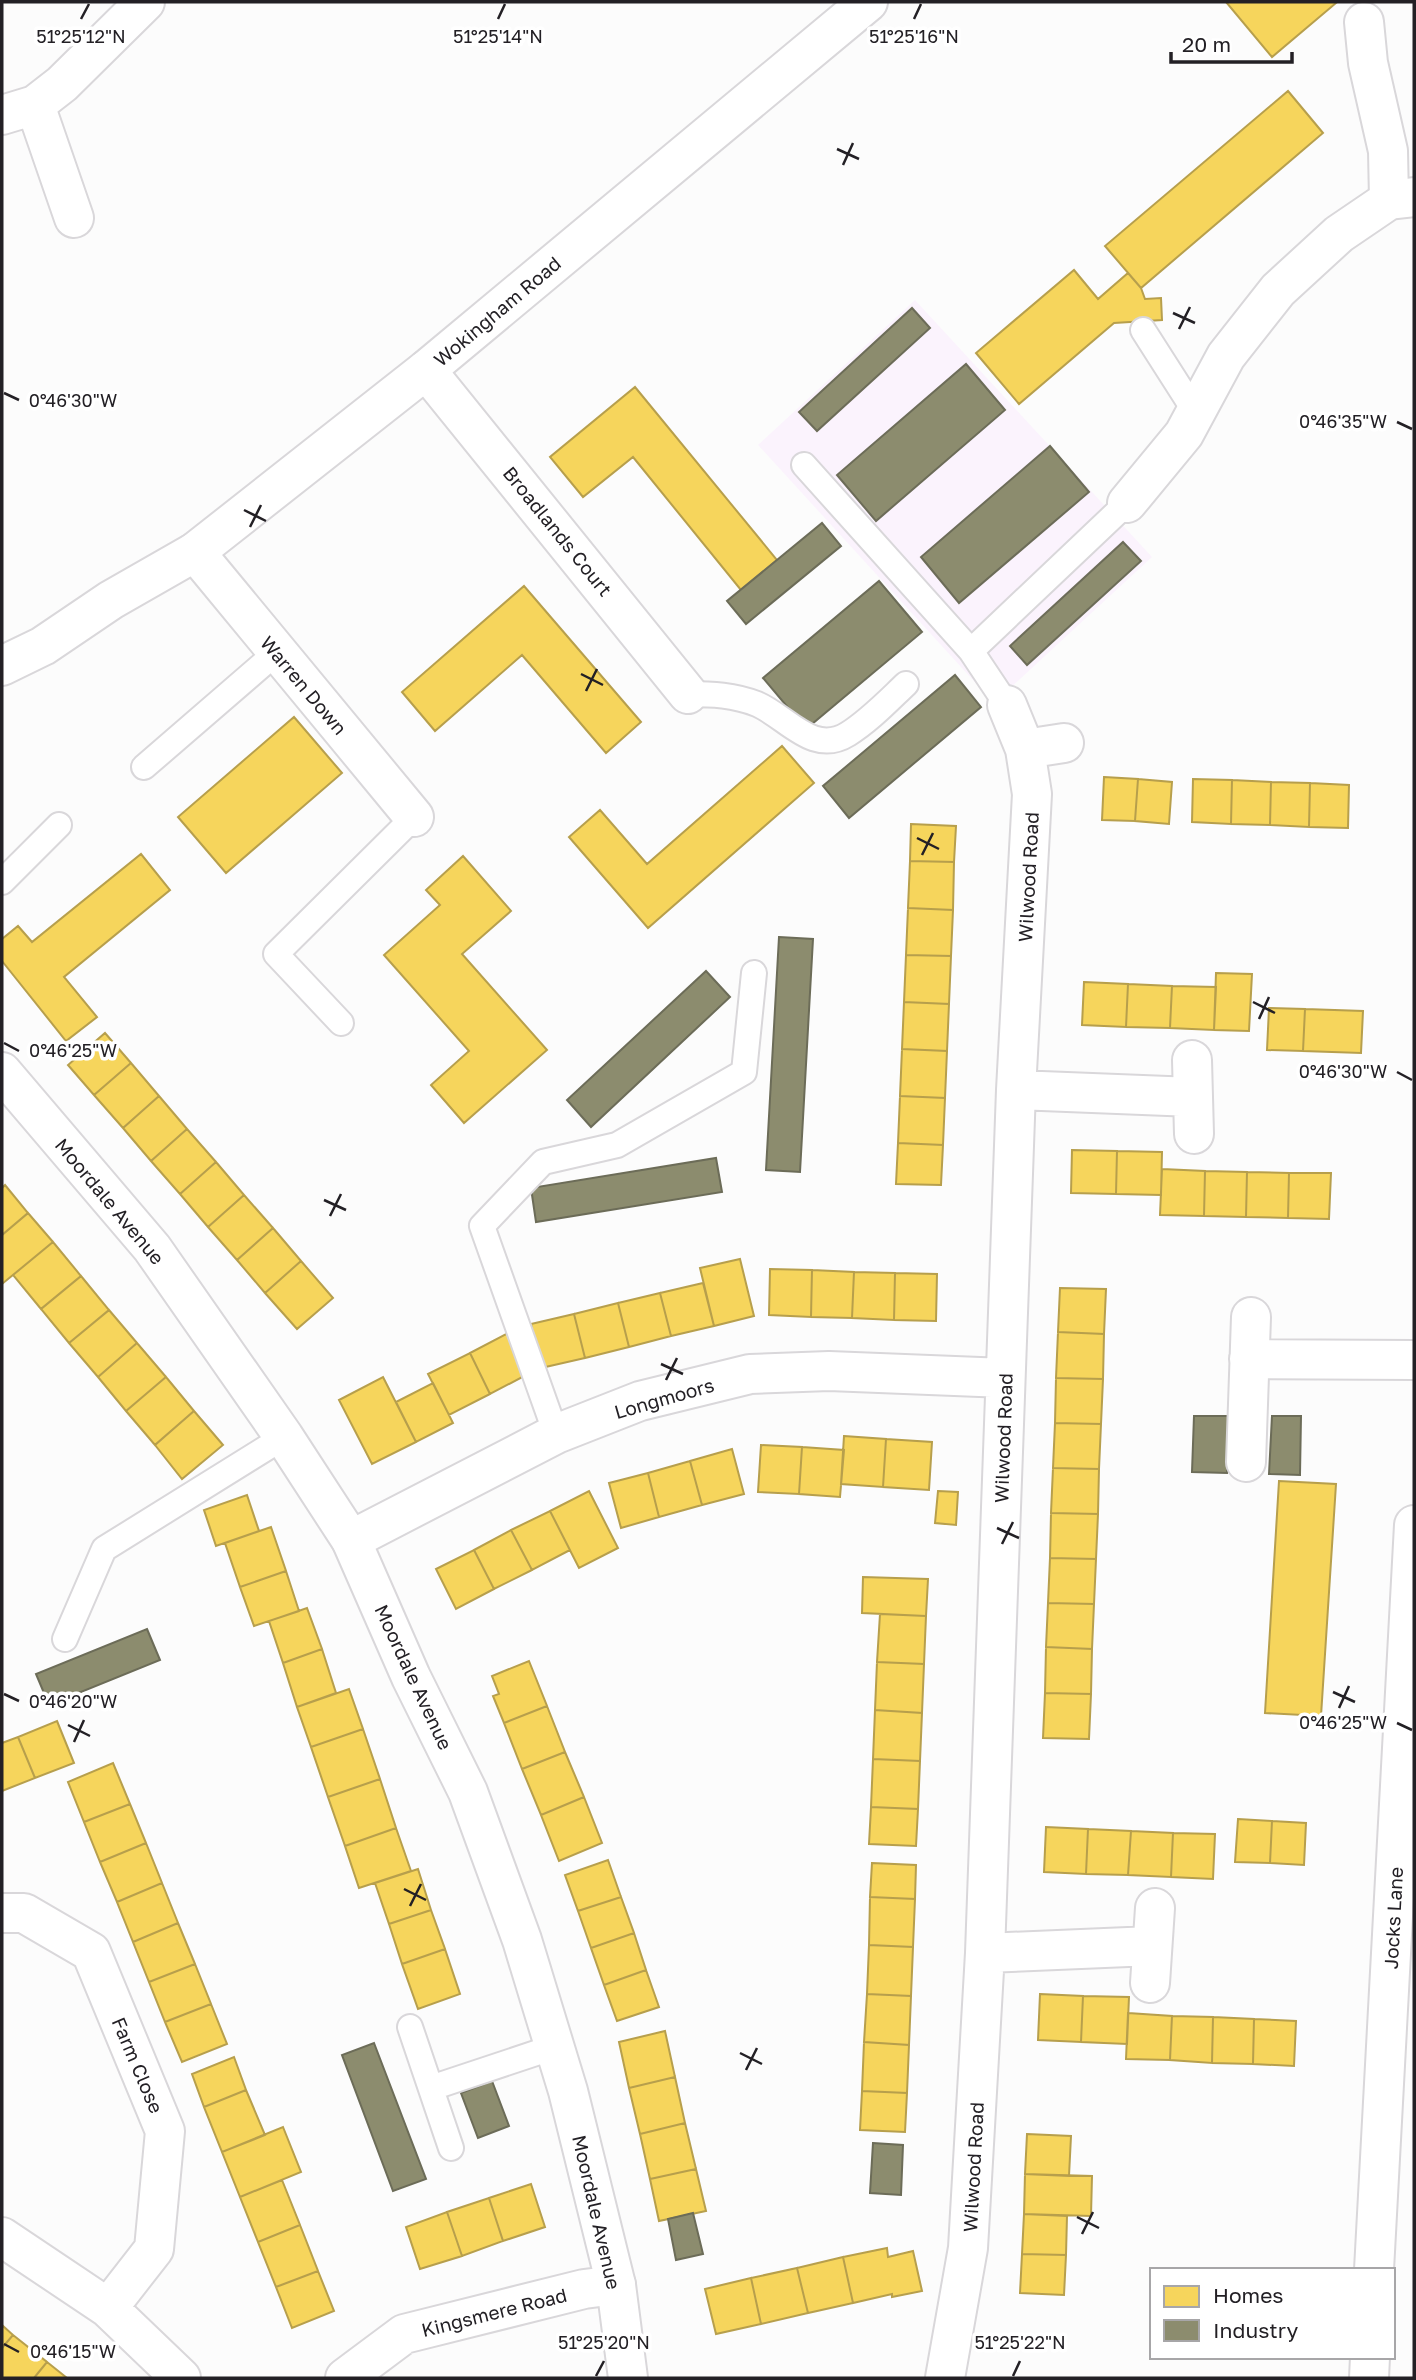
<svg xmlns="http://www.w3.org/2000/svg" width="1416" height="2380" font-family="'Golos Text',sans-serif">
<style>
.industrial{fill:#fbf3fd}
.homes{fill:#f6d55c;stroke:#b79f4c;stroke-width:2}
.industry{fill:#8c8c6e;stroke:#6c6c58;stroke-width:2}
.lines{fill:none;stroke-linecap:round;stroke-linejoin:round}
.service-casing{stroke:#d9d7da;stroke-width:28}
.minor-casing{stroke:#d9d7da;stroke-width:42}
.tertiary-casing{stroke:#d9d7da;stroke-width:42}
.secondary-casing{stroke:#d9d7da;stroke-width:42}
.service{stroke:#fff;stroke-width:24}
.minor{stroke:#fff;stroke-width:38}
.tertiary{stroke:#fff;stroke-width:38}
.secondary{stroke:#fff;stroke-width:38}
.ticks{fill:none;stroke:#232025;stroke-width:2.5}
.labels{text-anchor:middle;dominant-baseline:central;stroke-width:7;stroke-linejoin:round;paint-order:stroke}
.street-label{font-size:19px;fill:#232025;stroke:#fff}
.ticks-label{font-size:18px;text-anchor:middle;fill:#232025;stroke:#fff;stroke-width:7;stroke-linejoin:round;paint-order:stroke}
</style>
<rect width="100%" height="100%" fill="#fcfcfc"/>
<path class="industrial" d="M915 300 1152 557 994 703 758 445Z"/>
<path class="homes" d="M1226 2H1335L1336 3 1272 57Z
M1288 91 1323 133 1141 288 1105 246Z
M1074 270 1098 299 1128 273 1141 288 1145 299 1161 298 1162 320 1114 323 1019 404 976 353Z
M635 387 777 560 741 590 633 457 583 497 550 457Z
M524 586 641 722 606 753 522 655 435 731 402 692Z
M294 717 342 773 226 873 178 817Z
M782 746 814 783 648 928 569 837 600 810 647 864Z
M1104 777 1138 779 1135 821 1102 820Z
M1138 779 1172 782 1169 824 1135 821Z
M1193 779 1232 780 1231 824 1192 822Z
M1232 780 1271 782 1270 825 1231 824Z
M1271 782 1310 783 1309 827 1270 825Z
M1310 783 1349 785 1348 828 1309 827Z
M911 824 956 826 954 862 910 861Z
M141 854 170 890 64 977 97 1017 66 1041 2 961V939L18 926 32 942Z
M463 856 511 911 462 954 547 1050 464 1123 431 1085 469 1051 384 955 440 905 426 890Z
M910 861 954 862 953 910 908 908Z
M908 908 953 910 951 956 906 955Z
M906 955 951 956 949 1004 904 1002Z
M1216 973 1252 974 1249 1031 1214 1030Z
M1084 982 1128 984 1126 1027 1082 1025Z
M1128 984 1172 986 1170 1028 1126 1027Z
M1172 986 1216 987 1214 1030 1170 1028Z
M904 1002 949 1004 947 1051 902 1049Z
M1269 1008 1305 1009 1303 1051 1267 1050Z
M1305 1009 1363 1011 1361 1053 1303 1051Z
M105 1033 131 1063 94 1095 68 1065Z
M902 1049 947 1051 945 1098 900 1096Z
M131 1063 159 1096 123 1128 94 1095Z
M159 1096 187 1129 151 1161 123 1128Z
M900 1096 945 1098 943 1145 898 1143Z
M187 1129 216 1162 180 1194 151 1161Z
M898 1143 943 1145 941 1185 896 1184Z
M1072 1150 1117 1151 1116 1194 1071 1193Z
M1117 1151 1162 1152 1161 1195 1116 1194Z
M216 1162 244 1195 208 1227 180 1194Z
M1162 1169 1205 1171 1204 1216 1160 1215Z
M1205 1171 1247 1172 1246 1217 1204 1216Z
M1247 1172 1289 1173 1288 1218 1246 1217Z
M1289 1173H1331L1329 1219 1288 1218Z
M5 1185 28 1213 2 1235V1188Z
M244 1195 273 1228 237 1260 208 1227Z
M28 1213 53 1242 2 1284V1235Z
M273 1228 301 1261 265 1293 237 1260Z
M53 1242 81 1276 41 1309 13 1275Z
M740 1259 754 1316 714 1326 700 1268Z
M301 1261 333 1298 297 1329 265 1293Z
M770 1269 812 1270 811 1317 769 1315Z
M812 1270 854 1272 852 1318 811 1317Z
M854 1272 895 1273 894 1320 852 1318Z
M895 1273 937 1274 936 1321 894 1320Z
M81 1276 109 1310 69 1343 41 1309Z
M703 1283 714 1326 671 1336 660 1293Z
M1060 1288 1106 1289 1104 1334 1058 1332Z
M660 1293 671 1336 629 1347 618 1303Z
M618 1303 629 1347 585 1358 574 1314Z
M109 1310 137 1343 98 1377 69 1343Z
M574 1314 585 1358 541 1368 531 1324Z
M1058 1332 1104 1334 1103 1379 1056 1378Z
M508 1333 528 1374 490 1394 470 1353Z
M137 1343 166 1377 126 1411 98 1377Z
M470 1353 490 1394 449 1415 428 1374Z
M166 1377 194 1411 155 1445 126 1411Z
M383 1377 416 1442 372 1464 339 1400Z
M1056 1378 1103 1379 1101 1424 1055 1423Z
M433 1383 453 1423 416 1442 396 1402Z
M194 1411 223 1445 182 1479 155 1445Z
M1055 1423 1101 1424 1099 1469 1053 1468Z
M844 1436 886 1439 883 1487 841 1484Z
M886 1439 932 1442 929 1490 883 1487Z
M761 1445 802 1447 799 1494 758 1492Z
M802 1447 844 1450 840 1497 799 1494Z
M732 1449 744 1494 702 1505 690 1461Z
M690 1461 702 1505 659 1517 648 1473Z
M1053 1468 1099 1469 1098 1514 1051 1513Z
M648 1473 659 1517 621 1528 609 1483Z
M1279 1481 1336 1484 1321 1716 1265 1713Z
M589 1491 618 1548 579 1568 550 1511Z
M938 1491 958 1492 956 1525 935 1523Z
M247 1495 259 1531 216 1546 204 1510Z
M550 1511 570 1550 532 1570 511 1530Z
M1051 1513 1098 1514 1096 1559 1050 1558Z
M271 1527 286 1571 240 1587 225 1543Z
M511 1530 532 1570 494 1589 474 1550Z
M474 1550 494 1589 456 1609 436 1569Z
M1050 1558 1096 1559 1094 1604 1048 1603Z
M286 1571 299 1611 254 1626 240 1587Z
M863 1577 928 1579 926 1616 862 1613Z
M1048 1603 1094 1604 1092 1649 1046 1647Z
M307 1608 322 1649 283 1663 269 1621Z
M880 1614 926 1616 924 1664 877 1662Z
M1046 1647 1092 1649 1091 1694 1045 1693Z
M322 1649 336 1693 297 1707 283 1663Z
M529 1661 547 1706 504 1723 493 1696 499 1694 492 1676Z
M877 1662 924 1664 922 1713 875 1710Z
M349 1689 363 1729 311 1747 297 1707Z
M1045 1693 1091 1694 1089 1739 1043 1738Z
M547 1706 565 1752 522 1769 504 1723Z
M875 1710 922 1713 920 1761 873 1759Z
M57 1721 74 1763 35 1778 18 1737Z
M363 1729 380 1779 328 1797 311 1747Z
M18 1737 35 1778 2 1791V1743Z
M565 1752 584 1797 541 1815 522 1769Z
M873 1759 920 1761 918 1809 871 1807Z
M113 1763 130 1804 84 1822 68 1782Z
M380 1779 396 1828 345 1846 328 1797Z
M584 1797 602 1843 559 1861 541 1815Z
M130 1804 146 1843 100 1862 84 1822Z
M871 1807 918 1809 916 1846 869 1844Z
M1238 1819 1272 1821 1270 1863 1235 1862Z
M1272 1821 1306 1823 1304 1865 1270 1863Z
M1046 1827 1088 1829 1086 1874 1044 1872Z
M396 1828 411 1871 359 1888 345 1846Z
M1088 1829 1131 1831 1128 1875 1086 1874Z
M1131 1831 1173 1833 1171 1877 1128 1875Z
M1173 1833 1215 1834 1213 1879 1171 1877Z
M146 1843 162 1883 117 1902 100 1862Z
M608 1860 621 1897 578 1911 565 1875Z
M872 1863 916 1865 915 1899 870 1897Z
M418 1869 431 1910 389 1924 375 1883Z
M162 1883 178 1923 133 1942 117 1902Z
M621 1897 634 1933 591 1948 578 1911Z
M870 1897 915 1899 913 1947 869 1945Z
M431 1910 445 1949 402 1964 389 1924Z
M178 1923 195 1964 149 1982 133 1942Z
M634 1933 646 1970 604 1985 591 1948Z
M869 1945 913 1947 911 1996 867 1994Z
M445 1949 460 1994 418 2009 402 1964Z
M195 1964 211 2004 165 2022 149 1982Z
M646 1970 659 2007 617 2021 604 1985Z
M867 1994 911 1996 909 2045 864 2042Z
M1040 1994 1083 1996 1081 2042 1038 2040Z
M1083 1996 1129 1997 1127 2044 1081 2042Z
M211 2004 227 2044 182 2062 165 2022Z
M1128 2013 1172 2016 1170 2060 1126 2059Z
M1172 2016 1213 2017 1212 2063 1170 2060Z
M1213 2017 1254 2019 1253 2064 1212 2063Z
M1254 2019 1296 2021 1294 2066 1253 2064Z
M665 2031 675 2077 629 2088 619 2042Z
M864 2042 909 2045 907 2093 862 2091Z
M234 2057 246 2090 204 2107 192 2074Z
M675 2077 685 2123 640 2134 629 2088Z
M246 2090 265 2135 222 2152 204 2107Z
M862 2091 907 2093 905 2132 860 2130Z
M685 2123 696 2169 650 2179 640 2134Z
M283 2127 301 2172 240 2197 222 2152Z
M1027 2134 1071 2136 1069 2176 1025 2174Z
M696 2169 706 2211 659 2221 650 2179Z
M1025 2174 1092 2176 1091 2216 1024 2214Z
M282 2180 300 2225 258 2242 240 2197Z
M531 2184 545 2227 503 2241 489 2198Z
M489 2198 503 2241 462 2256 447 2212Z
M447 2212 462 2256 420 2269 406 2227Z
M1024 2214 1067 2216 1066 2255 1022 2254Z
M300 2225 318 2271 276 2287 258 2242Z
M887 2248 888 2257 913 2251 922 2291 892 2297V2294L853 2303 843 2257Z
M1022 2254 1066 2255 1064 2295 1020 2293Z
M843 2257 853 2303 808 2313 797 2268Z
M797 2268 808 2313 761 2324 751 2278Z
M318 2271 334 2311 292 2328 276 2287Z
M751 2278 761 2324 716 2334 705 2289Z
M2 2325 13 2335 2 2348Z
M13 2335 47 2362 34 2378H2V2348Z
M47 2362 67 2378H34Z"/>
<path class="industry" d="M912 308 930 328 817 431 799 412Z
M966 364 1005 410 876 521 837 475Z
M1050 446 1089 492 959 603 921 557Z
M822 523 841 546 746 624 727 601Z
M1123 542 1141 561 1027 665 1010 646Z
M879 581 922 632 806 729 763 678Z
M955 675 981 707 849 818 823 786Z
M779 937 813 939 800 1172 766 1170Z
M706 971 730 997 591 1127 567 1100Z
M716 1158 722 1192 536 1222 531 1188Z
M1194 1416H1229L1227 1473 1192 1472Z
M1272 1416H1301L1300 1475 1269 1474Z
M147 1629 160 1660 49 1705 36 1674Z
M374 2043 426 2179 393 2191 342 2055Z
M492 2081 509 2126 478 2138 461 2093Z
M873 2143 903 2145 901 2195 870 2193Z
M693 2213 703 2254 676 2260 668 2219Z"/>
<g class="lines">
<defs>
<path id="service" d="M1143 330 1196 413
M804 465 971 651 1007 705
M971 651 1127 503
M688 694C712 694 734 695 757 704 787 717 813 756 848 734 869 721 888 701 906 684
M144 767 277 652
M2 882 59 825
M341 1023 276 954 414 817
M556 1434 482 1226 543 1162 617 1145 744 1072 754 973
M65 1639 104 1549 284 1437
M410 2027 451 2148
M431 2088 554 2047"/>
<path id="minor" d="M1364 22 1368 63 1388 151 1389 200
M35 105 74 218
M2 115 35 105 62 84 145 2
M426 370 688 694
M1127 503 1184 434 1226 356 1278 290 1339 234 1389 200 1414 197
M195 552 414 817
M1025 749 1064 743
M1192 1060 1194 1134
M1016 1090 1193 1097
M1249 1359 1414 1360
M1246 1462 1251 1317
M351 1540 556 1434 640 1401 750 1374 829 1371 1005 1378
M2 1913H24L91 1952 165 2131 154 2249 108 2308
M985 1953 1152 1946
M1150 1983 1155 1908
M2 2237 108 2308 181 2378
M1374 2270 1414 1525
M345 2378 404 2334 584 2289 616 2285
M945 2378 968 2248 985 1953 1016 1090 1032 794 1025 749 1007 705
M1369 2378 1370 2357"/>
<path id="tertiary" d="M2 1072 152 1248 284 1437 351 1540 411 1677 468 1792 522 1940 568 2091 616 2285 628 2378"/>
<path id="secondary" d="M2 666 43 646 111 600 195 552 426 370 868 2"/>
</defs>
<use href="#service" class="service-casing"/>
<use href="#minor" class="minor-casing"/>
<use href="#tertiary" class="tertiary-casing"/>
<use href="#secondary" class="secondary-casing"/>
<use href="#service" class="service"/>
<use href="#minor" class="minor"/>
<use href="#tertiary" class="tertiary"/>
<use href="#secondary" class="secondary"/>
</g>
<path class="ticks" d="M81 19 89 4M498 19 505 4M914 19 921 4M837 149 859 159M843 165 853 143M1173 313 1195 323M1179 329 1190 307M4 393 19 400M1397 422 1412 429M244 510 266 521M250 527 261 505M581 674 603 685M586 691 597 669M917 838 939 849M922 855 933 833M1253 1002 1275 1013M1259 1019 1269 997M4 1043 19 1051M1397 1072 1412 1080M324 1200 346 1210M330 1216 341 1194M661 1364 683 1374M666 1380 677 1358M997 1528 1019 1538M1002 1544 1013 1522M1333 1692 1355 1702M4 1694 19 1701M1339 1708 1349 1686M1397 1723 1412 1730M68 1725 90 1736M74 1742 84 1720M404 1889 426 1900M410 1906 421 1884M740 2053 762 2064M746 2070 757 2048M1077 2217 1099 2228M1082 2234 1093 2212M4 2344 19 2352M596 2376 604 2361M1013 2376 1020 2361"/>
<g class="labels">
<g class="street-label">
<text transform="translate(497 311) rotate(-40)">Wokingham Road</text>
<text transform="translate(558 531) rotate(51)">Broadlands Court</text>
<text transform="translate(304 685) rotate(50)">Warren Down</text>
<text transform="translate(1028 877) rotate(-87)">Wilwood Road</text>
<text transform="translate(110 1201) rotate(50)">Moordale Avenue</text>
<text transform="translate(664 1398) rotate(-16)">Longmoors</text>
<text transform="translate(1003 1438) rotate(-88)">Wilwood Road</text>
<text transform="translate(414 1677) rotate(65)">Moordale Avenue</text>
<text transform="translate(1393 1918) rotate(-87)">Jocks Lane</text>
<text transform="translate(138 2065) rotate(67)">Farm Close</text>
<text transform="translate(973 2167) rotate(-87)">Wilwood Road</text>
<text transform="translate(597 2212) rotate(77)">Moordale Avenue</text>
<text transform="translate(494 2312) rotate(-14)">Kingsmere Road</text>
</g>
</g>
<g class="ticks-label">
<text x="81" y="43">51°25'12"N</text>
<text x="498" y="43">51°25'14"N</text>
<text x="914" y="43">51°25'16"N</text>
<text x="73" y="407">0°46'30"W</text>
<text x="1343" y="428">0°46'35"W</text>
<text x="73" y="1057">0°46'25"W</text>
<text x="1343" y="1078">0°46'30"W</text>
<text x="73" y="1708">0°46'20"W</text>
<text x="1343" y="1729">0°46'25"W</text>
<text x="604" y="2349">51°25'20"N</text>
<text x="1020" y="2349">51°25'22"N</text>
<text x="73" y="2358">0°46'15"W</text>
</g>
<rect width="1416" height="2380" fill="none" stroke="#232025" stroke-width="7"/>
<rect x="1150" y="2268" width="245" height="91" fill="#ffffff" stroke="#a7a6a8" stroke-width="2"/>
<rect x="1164" y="2286" width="35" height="21" fill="#f6d55c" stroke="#a7a6a8" stroke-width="2"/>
<text x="1213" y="2303" font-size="21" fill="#232025">Homes</text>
<rect x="1164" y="2320" width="35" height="21" fill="#8c8c6e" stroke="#a7a6a8" stroke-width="2"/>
<text x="1213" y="2338" font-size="21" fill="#232025">Industry</text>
<path d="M1171 52v10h121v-10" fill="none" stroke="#232025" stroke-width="3.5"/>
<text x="1182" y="52" font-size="21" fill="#232025" stroke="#ffffff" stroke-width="5" paint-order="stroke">20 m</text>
</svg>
